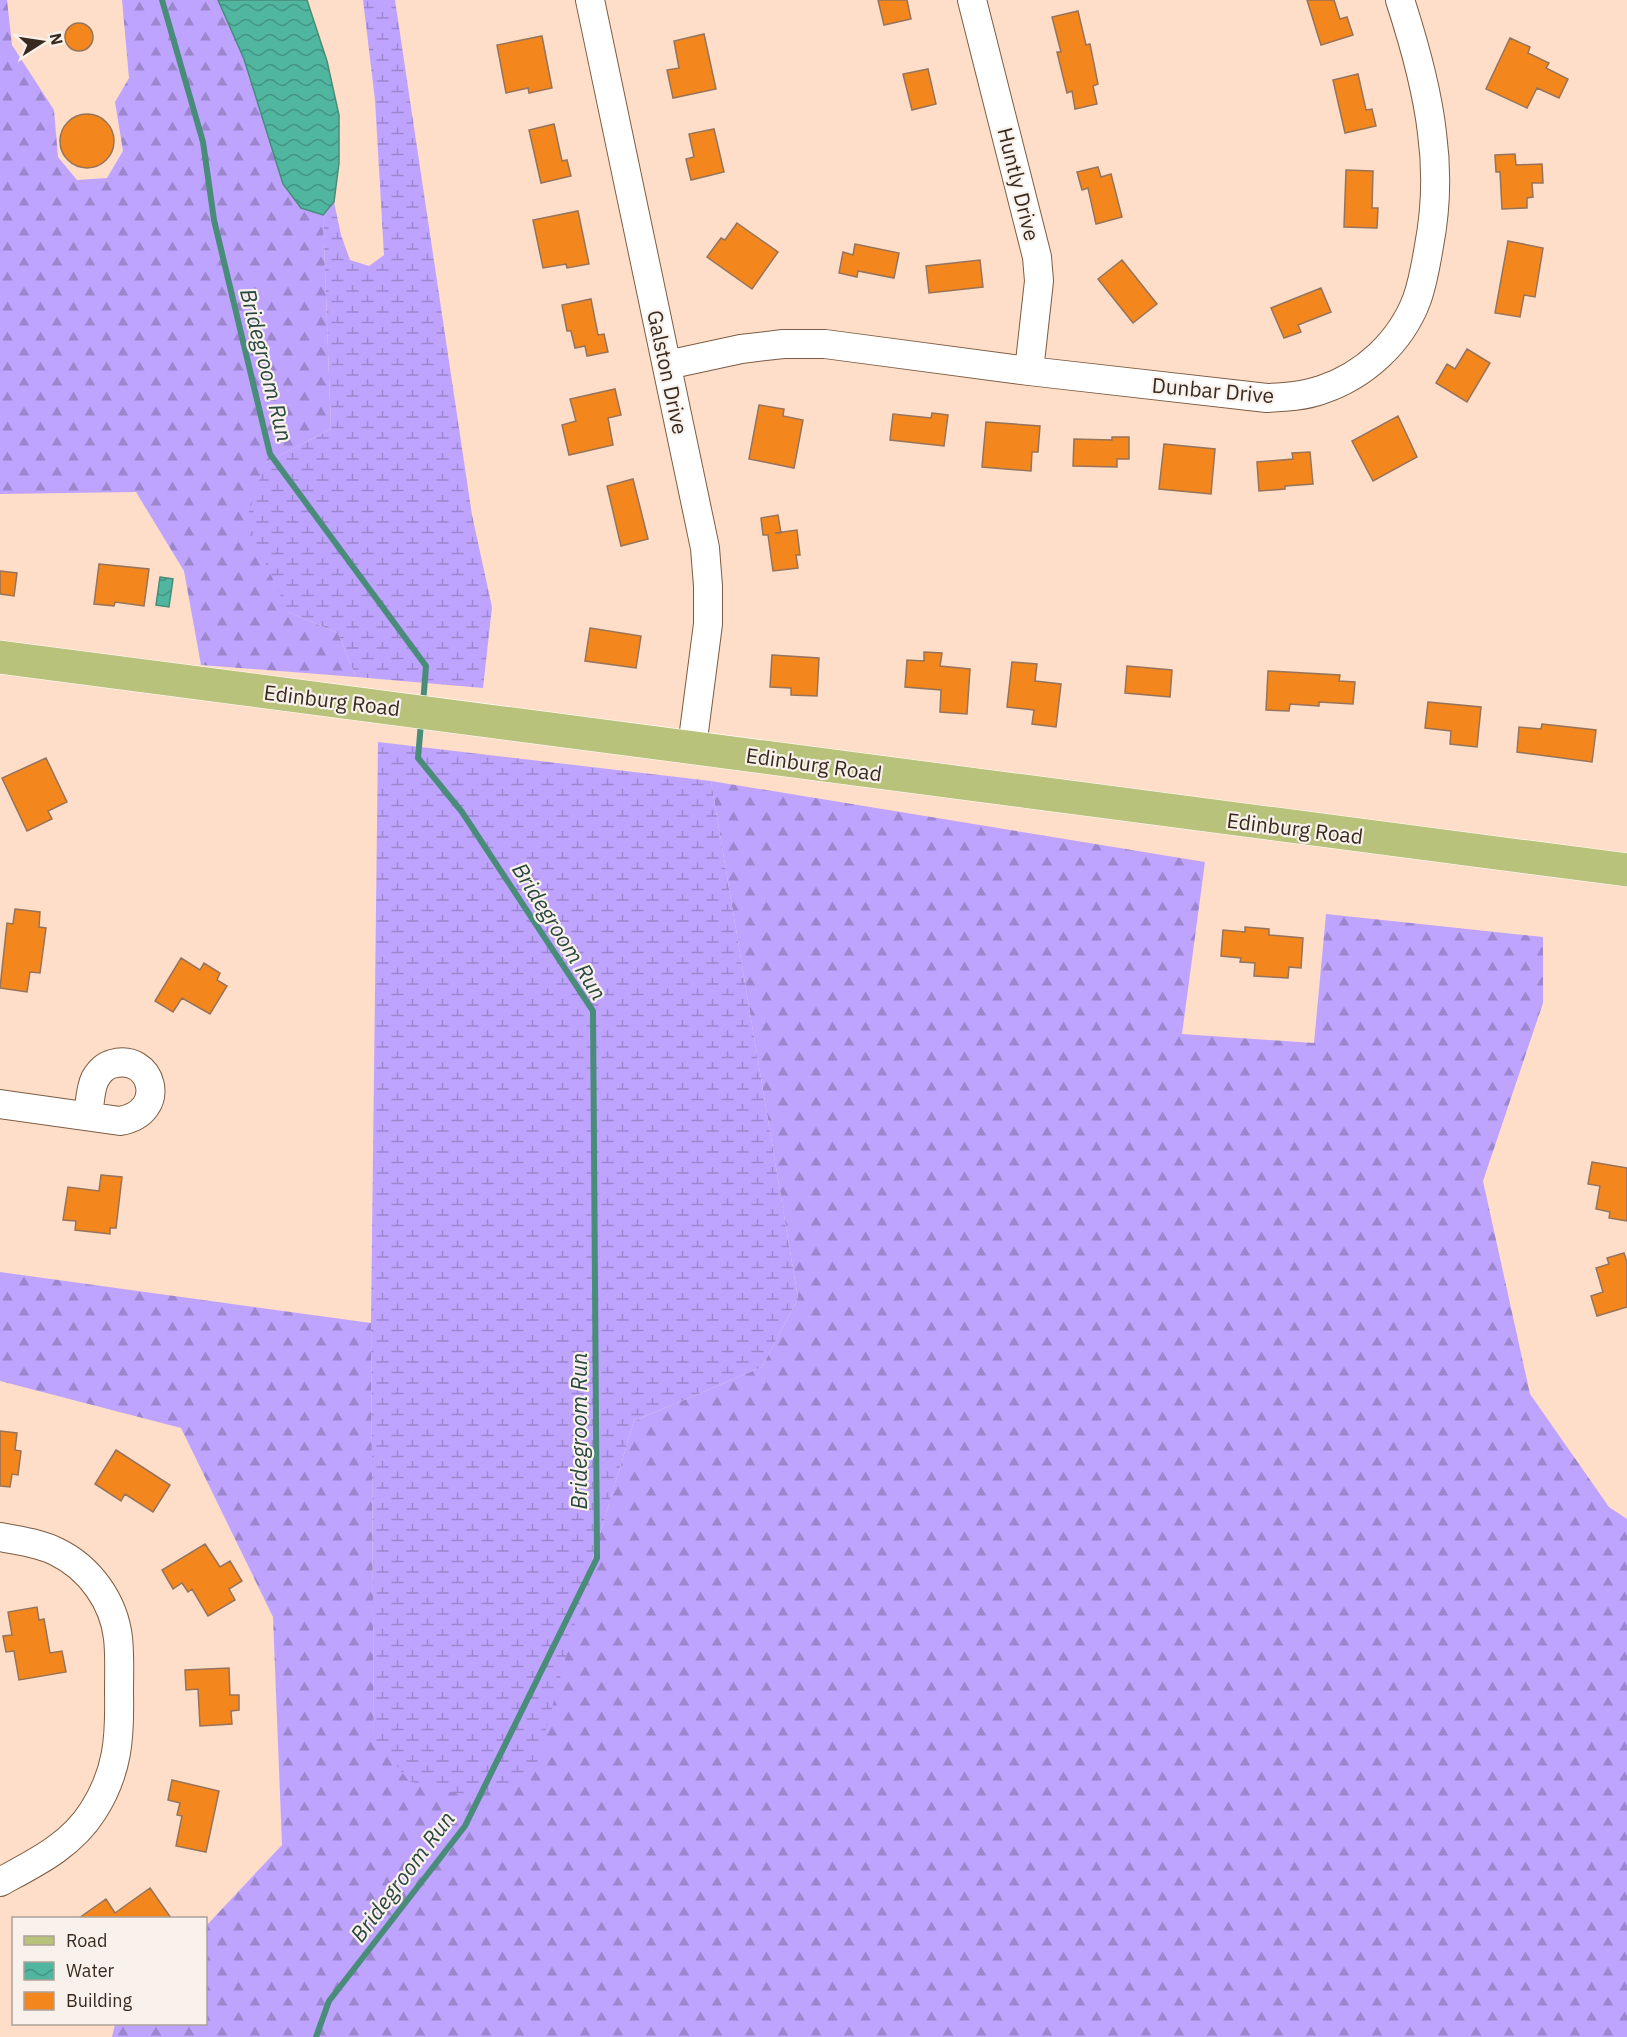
<svg xmlns="http://www.w3.org/2000/svg" width="1627" height="2037" font-family="'IBM Plex Sans',sans-serif">
<style>
.forest{fill:url(#forest-firs)}
.wetland{fill:url(#wetland-marsh)}
.water{fill:url(#water-waves);stroke:#498c79;stroke-width:1.5}
.lines{fill:none;stroke-linecap:round;stroke-linejoin:round}
.stream{stroke:#498c79;stroke-width:6}
.building{fill:#f3871d;stroke:#96735a;stroke-width:1.5}
.minor-casing{stroke:#7d5c43;stroke-width:30}
.major-casing{stroke:#fff;stroke-width:34}
.minor{stroke:#fff;stroke-width:28}
.major{stroke:#b8c27a;stroke-width:33}
.labels{text-anchor:middle;dominant-baseline:central;stroke-width:4.5;stroke-linejoin:round;paint-order:stroke}
.street-label{font-size:21px;fill:#382a1f;stroke:#f9f1eb}
.water-label{font-size:22px;font-style:italic;fill:#294840;stroke:#f9f1eb}
</style>
<defs>
<pattern id="forest-firs" width="22" height="20" patternUnits="userSpaceOnUse" patternTransform="scale(1.5)"><rect width="22" height="20" fill="#bfa4ff"/><path d="M5 1l3.5 6h-7zM16 11l3.5 6h-7z" fill="#9c86ce"/></pattern>
<pattern id="wetland-marsh" width="20" height="14" patternUnits="userSpaceOnUse" patternTransform="scale(1.5)"><rect width="20" height="14" fill="#bfa4ff"/><path d="M1 5h8M5 5V1M11 12h8M15 12V8" fill="none" stroke="#9c86ce"/></pattern>
<pattern id="water-waves" width="16" height="10" patternUnits="userSpaceOnUse" patternTransform="scale(1.5)"><rect width="16" height="10" fill="#50b6a0"/><path d="M0 5q4-4 8 0t8 0" fill="none" stroke="#439482"/></pattern>
</defs>
<rect width="100%" height="100%" fill="#fedec8"/>
<path class="forest" d="M0 0H7L12 45 54 110 58 157 77 180 107 178 123 151 115 102 129 78 122 0H218L244 59 301 208 323 215 331 429 265 463 288 612 338 633 356 677 201 665 184 571 136 492 0 494Z
M711 781 1205 862 1182 1034 1314 1043 1326 914 1543 937V1003L1483 1181 1530 1394 1609 1507 1627 1519V2037H112L115 2024H206V1926L282 1845 273 1617 181 1428 0 1381V1272L371 1323 374 1738 592 1560 634 1421 762 1367 798 1298Z"/>
<path class="wetland" d="M363 0H395L472 515 492 607 483 688 356 677 338 633 288 612 246 521 265 463 331 429 323 215 334 202 341 235 350 260 369 266 384 255 375 100Z
M378 742 711 781 798 1298 762 1367 634 1421 592 1560 534 1774 474 1798 409 1781 374 1738 371 1323Z"/>
<path class="water" d="M218 0H307L327 61 339 115V163L334 202 323 215 301 208 283 184 244 59Z
M160 577 173 579 169 607 156 605Z"/>
<g class="lines">
<path class="stream" d="M162 0 203 142 214 220 270 454 426 666 423 704
M316 2037 329 2001 465 1826 597 1558 593 1011 462 812 418 758 421 723"/>
</g>
<path class="building" d="M878 0H907L911 19 884 25Z
M1307 0H1334L1340 19 1347 17 1353 35 1321 45Z
M1078 11 1086 45 1090 44 1098 84 1093 86 1097 104 1075 109 1072 91 1067 93 1057 52H1061L1052 17Z
M65 37a14 14 0 1 1 28 0a14 14 0 1 1-28 0Z
M704 34 716 89 673 98 667 70 679 68 674 41Z
M542 36 552 88 529 93 528 88 506 93 497 45Z
M1510 38 1530 47 1528 53 1549 63 1546 68 1568 79 1559 98 1537 88 1527 108 1486 89Z
M928 69 936 104 912 110 903 74Z
M1358 74 1366 110 1372 109 1376 126 1345 133 1333 80Z
M60 141a27 27 0 1 1 54 0a27 27 0 1 1-54 0Z
M554 124 562 161 567 160 571 176 541 183 529 130Z
M714 129 724 172 691 180 686 159 694 157 689 134Z
M1515 154 1516 165 1542 164 1543 183H1532L1533 197 1527 198V208L1502 209 1500 172H1496L1495 155Z
M1098 167 1101 177 1111 174 1122 217 1096 224 1088 188 1082 190 1077 172Z
M1346 170 1373 171 1372 208H1378L1377 228 1344 227Z
M578 211 589 264 567 268 566 264 543 268 533 220Z
M737 223 778 252 752 289 707 257 721 238 725 240Z
M1508 241 1543 248 1535 297 1524 295 1520 317 1495 313Z
M855 244 899 253 894 278 858 271 857 277 839 273 843 252 853 255Z
M980 260 983 287 929 293 926 266Z
M1122 260 1157 304 1133 323 1098 279Z
M1321 288 1331 312 1298 325 1301 332 1284 338 1271 308Z
M591 299 598 335 604 334 608 352 587 356 585 346 575 348 571 331H567L562 305Z
M1467 349 1490 363 1467 402 1436 383 1447 364 1455 369Z
M615 389 621 415 608 418 613 445 569 455 562 425 576 421 570 399Z
M759 405 784 409 783 416 803 420 794 468 749 459Z
M932 413 948 415 944 446 890 440 893 414 931 418Z
M1398 416 1417 457 1373 481 1352 441Z
M986 422 1040 426 1038 452H1032L1031 471 982 467Z
M1112 437H1129V459H1117V467L1073 466 1074 439 1112 440Z
M1164 444 1215 449 1211 494 1159 489Z
M1310 452 1313 484 1285 486V489L1259 491 1257 462 1293 459 1292 453Z
M633 479 648 539 621 546 607 486Z
M778 515 781 533H775L797 530 800 555H796L798 568 773 571 768 535H763L761 518Z
M99 564 149 569 144 606 115 602 114 606 94 604Z
M0 571 17 573 14 596 0 594Z
M590 628 641 636 636 668 585 661Z
M924 652 942 653 940 666 970 669 967 714 940 712 941 690 905 687 907 660 924 661Z
M772 655 819 658 817 696 791 695V688L770 687Z
M1012 662 1037 664 1035 681 1061 684 1056 727 1032 724 1034 710 1007 707Z
M1127 666 1172 670 1170 697 1125 693Z
M1268 671 1340 675 1339 681 1355 682 1353 704 1319 702V706L1290 704 1289 711 1266 710Z
M1428 702 1481 707 1477 747 1450 744 1451 731 1425 728Z
M1542 724 1596 730 1592 762 1517 752 1519 727 1541 729Z
M46 758 67 802 48 811 52 819 27 831 2 778Z
M15 909 40 912 39 927 46 928 40 973 30 972 27 992 0 988 7 923 13 924Z
M1245 927 1269 929V935L1303 938 1301 968 1289 967 1288 978 1254 976 1255 963 1240 962 1241 958 1221 956 1223 930 1245 932Z
M181 958 200 970 204 963 220 973 217 980 227 986 210 1014 182 998 173 1012 155 1001Z
M1592 1162 1627 1168V1221L1609 1218 1610 1212 1596 1209 1600 1186 1588 1184Z
M101 1175 122 1177 116 1228H110V1234L75 1230 76 1221 63 1220 68 1187 99 1191Z
M1624 1253 1627 1262V1307L1597 1316 1591 1296 1603 1292 1596 1268 1609 1264 1607 1258Z
M0 1431 17 1433 15 1450 21 1451 18 1475 12 1474 10 1487 0 1486Z
M116 1450 170 1485 153 1512 125 1494 121 1501 95 1484Z
M205 1544 220 1567 230 1561 242 1581 229 1589 235 1600 208 1616 192 1589 188 1592 182 1583 173 1589 162 1570Z
M37 1607 39 1620 44 1619 50 1653 62 1651 66 1672 19 1680 14 1651 6 1652 3 1636 12 1635 8 1612Z
M229 1668 230 1695H239V1710L231 1711 232 1724 200 1726 198 1689 186 1690 185 1670Z
M172 1780 219 1791 206 1852 176 1846 182 1816 177 1815 180 1803 168 1800Z
M150 1888 171 1918H79L106 1899 115 1913Z"/>
<g class="lines">
<defs>
<path id="minor" d="M590 0 705 548 708 586V624L692 747
M972 0 1037 257 1039 281 1029 371
M667 365 741 349 783 344H825L1029 371 1267 398C1285 397 1304 396 1321 390 1364 376 1401 342 1417 299 1423 282 1426 264 1429 246 1436 209 1437 170 1432 133 1427 88 1414 43 1400 0
M0 1104 120 1121C170 1112 152 1052 112 1064 104 1066 99 1072 95 1079 90 1089 90 1104 88 1115
M0 1537C19 1541 40 1543 57 1552 90 1568 114 1602 118 1638 120 1656 119 1675 119 1693 120 1738 118 1772 93 1811 71 1846 35 1863 0 1882"/>
<path id="major" d="M0 657 1627 870"/>
</defs>
<use href="#minor" class="minor-casing"/>
<use href="#major" class="major-casing"/>
<use href="#minor" class="minor"/>
<use href="#major" class="major"/>
</g>
<g class="labels">
<g class="street-label">
<text transform="translate(1019 184) rotate(76)">Huntly Drive</text>
<text transform="translate(668 372) rotate(78)">Galston Drive</text>
<text transform="translate(1213 390) rotate(5)">Dunbar Drive</text>
<text transform="translate(332 700) rotate(7)">Edinburg Road</text>
<text transform="translate(814 764) rotate(8)">Edinburg Road</text>
<text transform="translate(1295 828) rotate(7)">Edinburg Road</text>
</g>
<g class="water-label">
<text transform="translate(267 365) rotate(76)">Bridegroom Run</text>
<text transform="translate(560 931) rotate(58)">Bridegroom Run</text>
<text transform="translate(578 1431) rotate(-90)">Bridegroom Run</text>
<text transform="translate(402 1876) rotate(-53)">Bridegroom Run</text>
</g>
</g>
<rect x="12" y="1917" width="195" height="108" fill="#f9f1eb" stroke="#aca199" stroke-width="1.5"/>
<rect x="24" y="1936" width="30" height="9" fill="#b8c27a" stroke="#aca199" stroke-width="1.5"/>
<text x="66" y="1947" font-size="18" fill="#382a1f">Road</text>
<rect x="24" y="1962" width="30" height="18" fill="url(#water-waves)" stroke="#aca199" stroke-width="1.5"/>
<text x="66" y="1977" font-size="18" fill="#382a1f">Water</text>
<rect x="24" y="1992" width="30" height="18" fill="#f3871d" stroke="#aca199" stroke-width="1.5"/>
<text x="66" y="2007" font-size="18" fill="#382a1f">Building</text>
<g transform="translate(42 42) rotate(78)" stroke="#f9f1eb" stroke-width="4.5" paint-order="stroke">
<path d="M0-4.5L10 22L0 15L-10 22Z" fill="#382a1f"/>
<text y="-9" font-size="16" font-weight="bold" text-anchor="middle" fill="#382a1f">N</text>
</g>
</svg>
